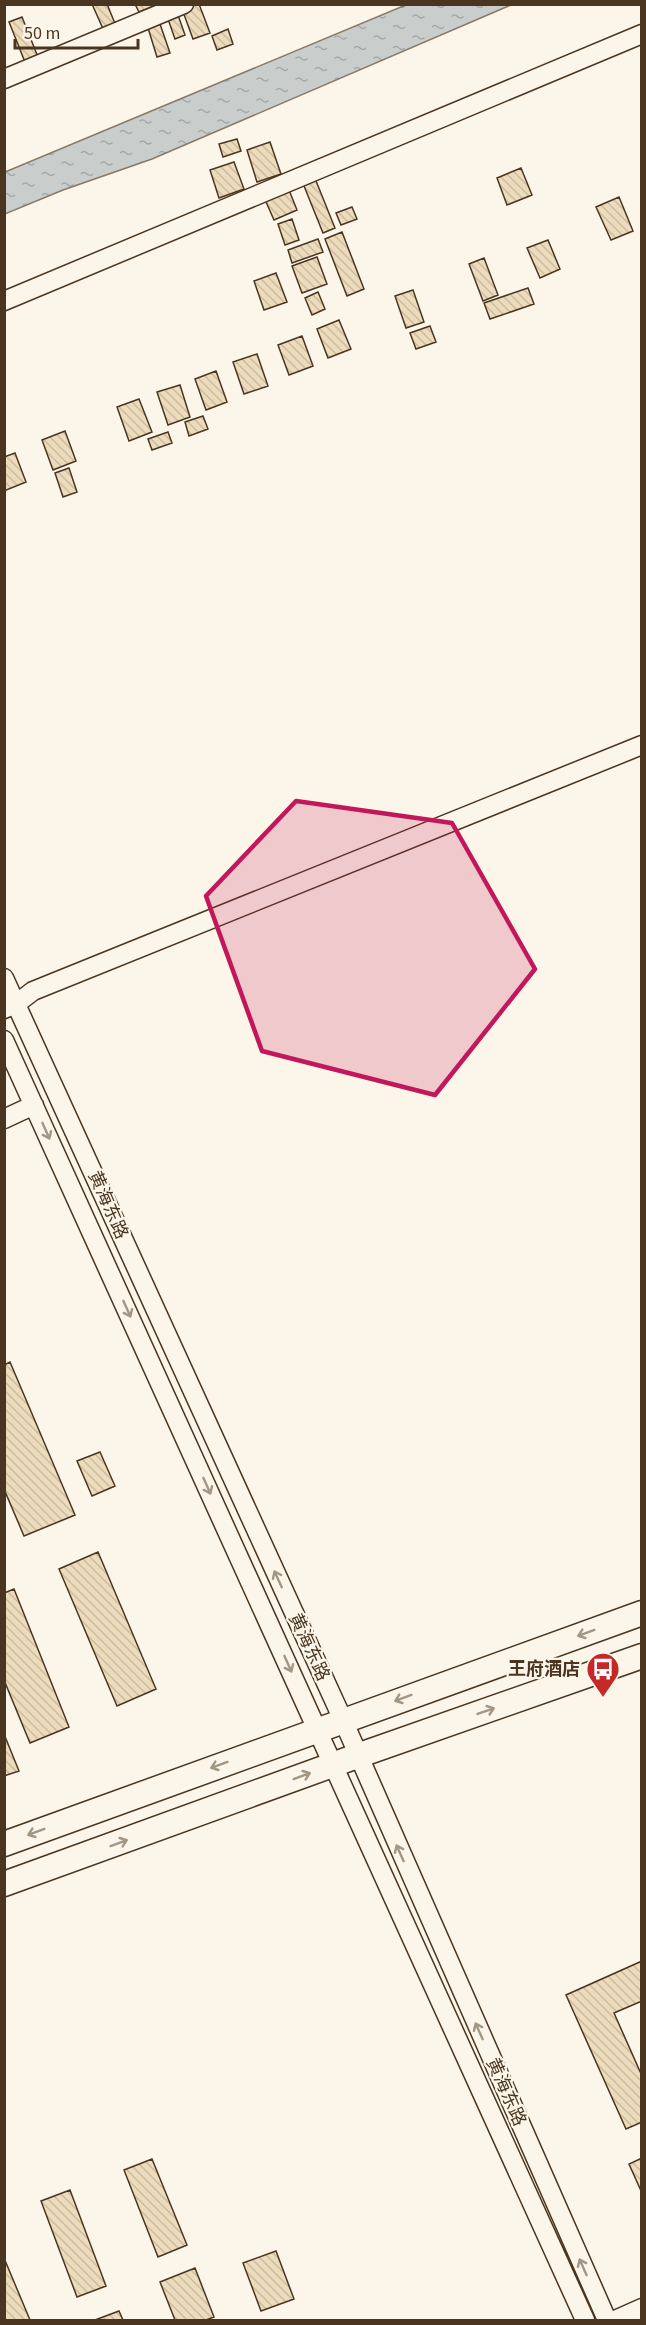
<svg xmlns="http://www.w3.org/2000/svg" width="646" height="2325" font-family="'Source Sans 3','Noto Sans SC',sans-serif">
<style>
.water{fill:url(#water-ripples);stroke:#887966;stroke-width:1.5}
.building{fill:url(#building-back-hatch);stroke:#4a3520;stroke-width:1.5}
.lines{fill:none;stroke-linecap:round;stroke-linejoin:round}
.minor-casing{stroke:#4a3520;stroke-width:21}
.major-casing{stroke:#4a3520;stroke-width:27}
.minor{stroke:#fbf6e9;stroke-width:18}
.major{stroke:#fbf6e9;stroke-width:24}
.oneway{stroke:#a29684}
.marked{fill:#c2185b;fill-opacity:0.2;stroke:#c2185b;stroke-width:4.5;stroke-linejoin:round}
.labels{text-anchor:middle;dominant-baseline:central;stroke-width:4.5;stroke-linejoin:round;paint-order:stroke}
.street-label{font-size:18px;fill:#4a3520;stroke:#fbf6e9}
.poi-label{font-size:18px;font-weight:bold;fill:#4a3520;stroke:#fbf6e9;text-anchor:end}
</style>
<defs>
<pattern id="water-ripples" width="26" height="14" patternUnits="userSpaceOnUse" patternTransform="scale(1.5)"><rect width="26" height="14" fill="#c9cecd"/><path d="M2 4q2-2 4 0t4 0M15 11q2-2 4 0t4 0" fill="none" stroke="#a5a8a6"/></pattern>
<pattern id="building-back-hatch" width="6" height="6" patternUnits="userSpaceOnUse" patternTransform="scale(1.5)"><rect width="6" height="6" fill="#ecdcbc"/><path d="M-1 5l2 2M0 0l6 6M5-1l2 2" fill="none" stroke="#ccbda1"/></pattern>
</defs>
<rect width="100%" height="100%" fill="#fbf6e9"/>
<path class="water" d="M408 4 511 5 152 159 63 190 5 214V172Z"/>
<path class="building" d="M92 4H107L116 26 104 31Z
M135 4H159L139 12Z
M193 4H199L210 33 193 39 182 9Z
M178 15 185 35 175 39 168 19Z
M22 17 38 57 25 62 9 22Z
M160 24 170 53 157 57 148 28Z
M228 29 233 44 217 50 212 36Z
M237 139 241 151 223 157 219 144Z
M270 142 281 174 257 182 247 150Z
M234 162 244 189 219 198 210 170Z
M521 168 532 195 507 205 497 178Z
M314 176 335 228 323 233 302 181Z
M287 185 297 210 274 220 263 195Z
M619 197 633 231 611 240 596 207Z
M352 207 357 219 341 225 336 213Z
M292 219 299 240 285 245 278 224Z
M342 232 364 289 347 296 325 239Z
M318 239 323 252 292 263 288 250Z
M548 240 560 269 540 278 527 248Z
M317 257 327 284 302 293 292 266Z
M484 258 498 295 483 301 469 264Z
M276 273 287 302 264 310 254 281Z
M528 288 534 304 490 319 484 303Z
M413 290 424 322 406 328 395 296Z
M318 292 325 309 312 315 305 298Z
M339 320 351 349 328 358 317 329Z
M430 326 436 342 416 349 410 333Z
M302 336 313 366 289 375 278 345Z
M257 354 268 386 244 394 233 362Z
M216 371 227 402 206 410 195 379Z
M180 385 190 417 168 425 157 392Z
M139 399 152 432 129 441 117 407Z
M203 416 208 429 189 436 185 422Z
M65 431 76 461 53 470 42 440Z
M168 432 172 443 152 450 148 439Z
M15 453 26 482 4 491V457Z
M69 468 77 492 63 497 55 473Z
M10 1362 75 1515 24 1536 4 1489V1365Z
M100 1452 115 1486 92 1496 77 1461Z
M98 1552 156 1689 117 1706 59 1569Z
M14 1589 69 1727 30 1743 4 1680V1593Z
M4 1734 19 1771 4 1776Z
M642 1961V2001L614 2013 642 2076V2122L626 2129 566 1995Z
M642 2158V2193L629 2164Z
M152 2159 187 2245 158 2257 124 2170Z
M70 2190 106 2286 77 2297 41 2201Z
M276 2251 294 2299 261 2311 243 2263Z
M4 2258 30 2320H4Z
M195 2268 214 2317 206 2320H175L160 2282Z
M119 2311 123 2320H95Z"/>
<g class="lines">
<defs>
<path id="minor" d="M4 79 184 4
M4 301 642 34
M4 978 343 1720 607 2320
M4 1009 16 1004 33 991 642 745
M4 1040 585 2320
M4 1119 34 1105
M615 2320 642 2308"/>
<path id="major" d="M4 1844 642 1613
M4 1884 357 1756 642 1656"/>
</defs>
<use href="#minor" class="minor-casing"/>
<use href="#major" class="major-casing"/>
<use href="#minor" class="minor"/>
<use href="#major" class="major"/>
</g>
<defs><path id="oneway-shaft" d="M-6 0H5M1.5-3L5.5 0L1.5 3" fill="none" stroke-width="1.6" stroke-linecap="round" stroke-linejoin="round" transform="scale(1.5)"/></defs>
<g class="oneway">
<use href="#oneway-shaft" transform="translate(46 1131) rotate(66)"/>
<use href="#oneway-shaft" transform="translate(127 1309) rotate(66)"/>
<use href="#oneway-shaft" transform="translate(207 1486) rotate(66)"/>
<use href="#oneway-shaft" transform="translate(278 1579) rotate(-115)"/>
<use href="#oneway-shaft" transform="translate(586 1633) rotate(160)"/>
<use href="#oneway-shaft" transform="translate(288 1664) rotate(66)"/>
<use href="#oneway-shaft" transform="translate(403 1698) rotate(160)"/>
<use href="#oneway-shaft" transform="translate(486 1711) rotate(-19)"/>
<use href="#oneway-shaft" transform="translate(219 1765) rotate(160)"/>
<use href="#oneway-shaft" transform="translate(302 1776) rotate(-20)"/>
<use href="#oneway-shaft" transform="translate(36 1832) rotate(160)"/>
<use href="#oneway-shaft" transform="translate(119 1843) rotate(-20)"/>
<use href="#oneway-shaft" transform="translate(400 1853) rotate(-114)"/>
<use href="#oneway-shaft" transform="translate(479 2031) rotate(-114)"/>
<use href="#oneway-shaft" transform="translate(583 2267) rotate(-114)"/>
</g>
<path class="marked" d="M296 801 452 823 535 969 435 1095 262 1051 206 896Z"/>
<defs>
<symbol id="bus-pin" viewBox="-11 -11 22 30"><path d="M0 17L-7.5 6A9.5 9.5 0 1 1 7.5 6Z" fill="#c62828" stroke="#fbf6e9"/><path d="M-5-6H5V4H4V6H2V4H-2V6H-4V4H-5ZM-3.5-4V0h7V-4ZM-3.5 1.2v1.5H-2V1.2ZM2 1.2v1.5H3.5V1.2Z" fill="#fff"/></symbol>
</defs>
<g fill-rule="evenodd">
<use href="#bus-pin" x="584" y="1650" width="38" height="52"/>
</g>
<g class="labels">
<g class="street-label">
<text transform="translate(108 1205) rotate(66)">黄海东路</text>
<text transform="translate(309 1647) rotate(65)">黄海东路</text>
<text transform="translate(506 2092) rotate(66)">黄海东路</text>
</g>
<g class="poi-label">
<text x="580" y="1669">王府酒店</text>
</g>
</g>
<rect width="646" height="2325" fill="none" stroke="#4a3520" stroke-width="12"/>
<path d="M15 39v9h123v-9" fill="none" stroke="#4a3520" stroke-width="3"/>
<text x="24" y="39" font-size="18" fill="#4a3520" stroke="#fbf6e9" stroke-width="4.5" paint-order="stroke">50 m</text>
</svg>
